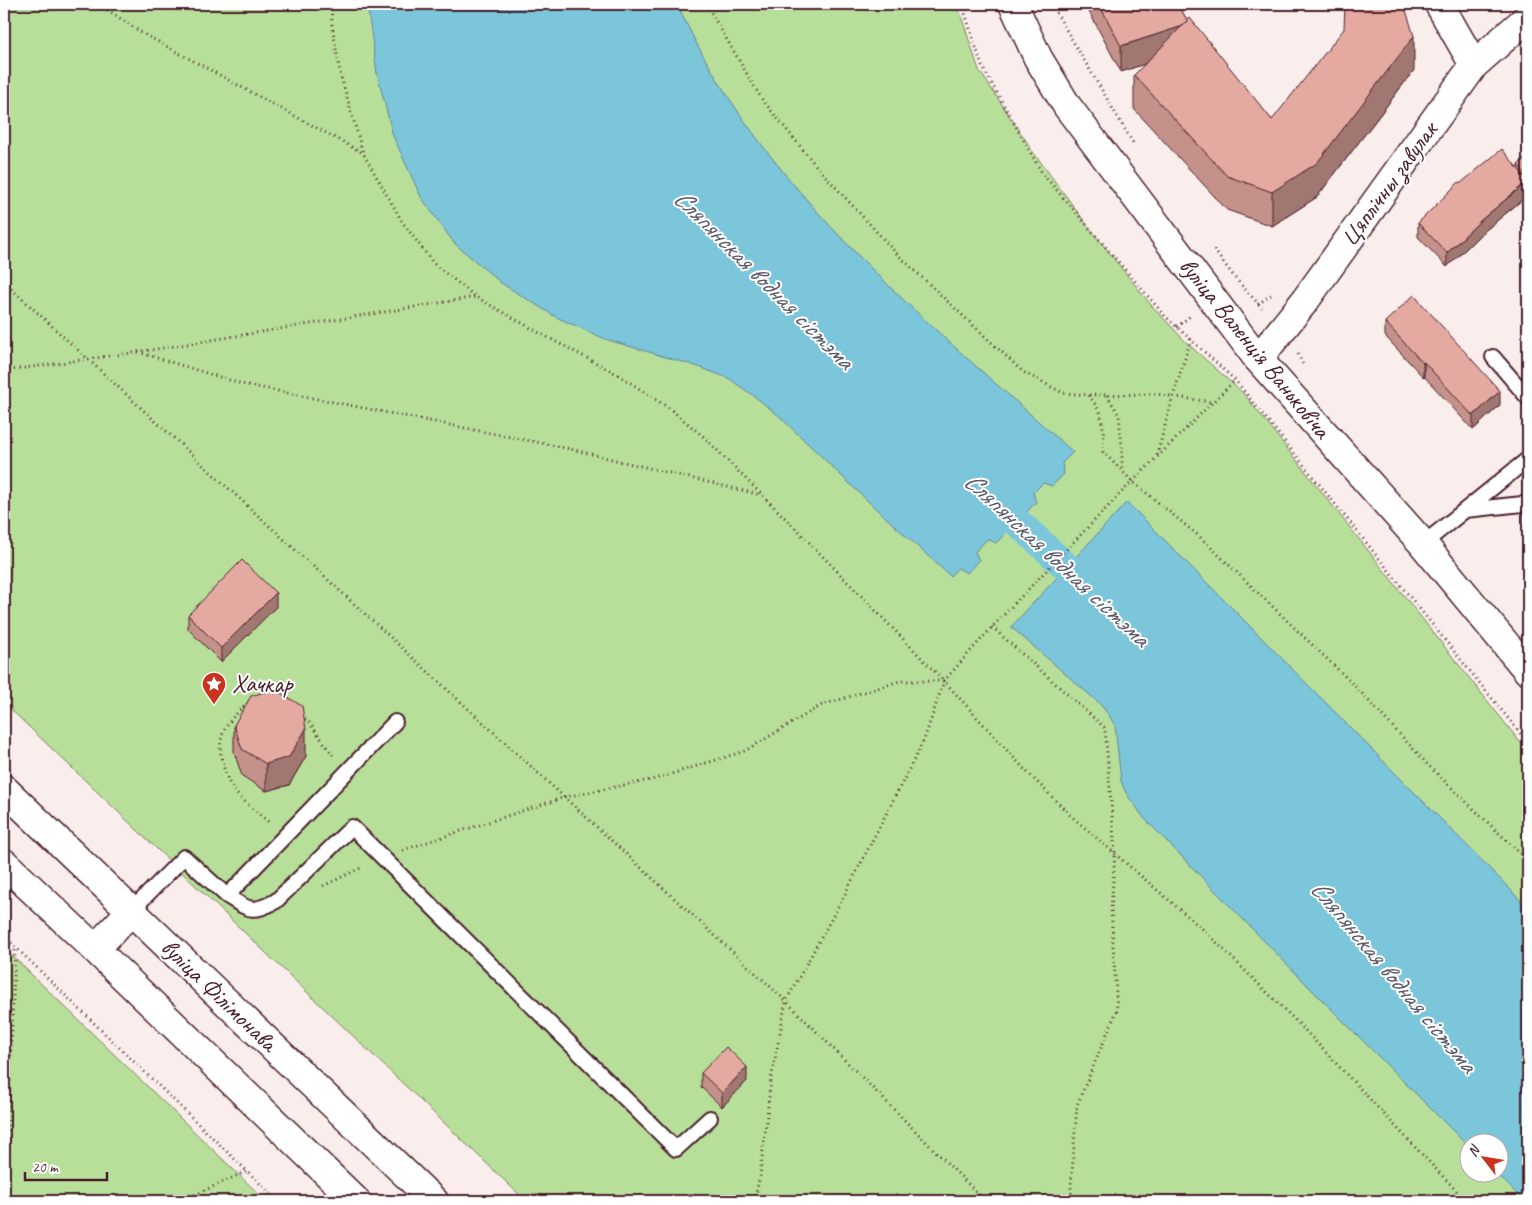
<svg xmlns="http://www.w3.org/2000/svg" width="1532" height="1205" font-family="Caveat,sans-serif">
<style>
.green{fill:#b8df9a;stroke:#817f62;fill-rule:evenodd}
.water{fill:#7bc6db;stroke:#678395}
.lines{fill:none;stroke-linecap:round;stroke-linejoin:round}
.canal{stroke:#7bc6db;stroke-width:29}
.lane-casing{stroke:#4a1f2b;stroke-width:18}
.street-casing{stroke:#4a1f2b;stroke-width:31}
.primary-casing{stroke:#4a1f2b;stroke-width:31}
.path{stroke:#4a1f2b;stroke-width:3;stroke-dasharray:1 4;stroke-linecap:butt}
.lane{stroke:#fff;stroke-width:14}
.street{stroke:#fff;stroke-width:28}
.primary{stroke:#fff;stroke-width:28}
.wall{fill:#c4928a;stroke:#4a1f2b}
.shaded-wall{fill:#a07771;stroke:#4a1f2b}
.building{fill:#e4aaa1;stroke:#4a1f2b}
.labels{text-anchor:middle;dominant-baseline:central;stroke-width:4;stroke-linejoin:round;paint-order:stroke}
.street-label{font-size:25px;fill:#4a1f2b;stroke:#fff}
.poi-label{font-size:25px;fill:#4a1f2b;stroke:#fff;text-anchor:start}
.water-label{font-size:26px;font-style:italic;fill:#5b5969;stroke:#fff}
</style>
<rect width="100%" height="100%" fill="#faeeec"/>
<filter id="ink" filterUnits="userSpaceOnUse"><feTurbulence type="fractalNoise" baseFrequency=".02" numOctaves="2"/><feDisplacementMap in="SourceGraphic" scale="10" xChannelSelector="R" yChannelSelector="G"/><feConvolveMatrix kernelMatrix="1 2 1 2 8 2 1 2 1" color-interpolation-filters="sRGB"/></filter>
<g filter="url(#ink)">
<path class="green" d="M4 4H957L979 70 1034 153 1088 226 1151 305 1187 343 1244 394 1528 752V1201H526L4 703ZM1470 1142H1500V1172H1470Z
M4 948 266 1201H4Z"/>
<path class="water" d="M367 4H677C762 190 924 319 1073 452L1062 463 1064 474 1052 486 1043 483 1033 493 1036 502 1024 515 1014 512 1004 522 1008 531 996 543 987 539 975 552 979 560 967 573 958 568 950 576 873 506 778 415 754 396 728 378 699 367 605 339 556 317 501 283 454 243 421 197 393 136 377 73Z
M1127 502 1507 886 1528 909V1201H1524L1496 1173 1500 1172V1142H1470L1469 1147 1313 991 1144 818 1126 793 1121 781 1115 726 1108 714 1099 703 1011 627Z"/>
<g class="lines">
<path class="canal" d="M981 489 1094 592"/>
<defs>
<path id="lane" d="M1493 357 1528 398
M1465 510 1523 504
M1423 544 1528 459
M227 896C249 910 252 914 276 901L352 827 676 1149 710 1118
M131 911 184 857 227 896 395 722"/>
<path id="street" d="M1013 4 1038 58 1067 106 1258 359 1423 544 1528 671
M1439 4 1474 65
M1258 359 1304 302 1474 65 1528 17"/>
<path id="primary" d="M4 789 434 1201
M4 863 95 949 356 1201
M95 949 131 911"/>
</defs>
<use href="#lane" class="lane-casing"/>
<use href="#street" class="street-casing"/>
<use href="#primary" class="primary-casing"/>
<path class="path" d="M99 4 142 33 363 153
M331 4 332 24 340 73 363 153 403 223 434 264 476 297 545 336 617 374 669 408 704 437 797 530 944 681
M706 4 761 98 817 167 898 255 1023 372 1063 393 1089 395 1156 394 1211 402
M962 4 982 66 1042 173 1165 316 1235 380 1528 743
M1051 4 1133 143
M1214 250 1235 278 1262 308
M4 282 786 1001 985 1201
M1258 304 1271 295
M1177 327 1190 316
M138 352 242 384 566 448 761 495
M1298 354 1304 367
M4 371 138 352 476 297
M1089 395 1100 412 1104 432 1103 452 1132 481 1200 537 1352 683 1431 768 1528 861
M1107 395 1119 415 1122 447V471
M1157 455 1173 396 1191 339
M992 627 1105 728 1115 853 1111 909 1117 1010 1077 1105 1071 1187 1072 1201
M248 703C223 724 214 740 225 771 227 778 230 786 235 792 245 803 258 813 270 823
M301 716 308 721 333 755
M403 850 565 797 655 779 745 751 822 705 900 681H944L1026 771 1070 815 1206 932 1298 1023 1466 1201
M323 886 363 867
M4 936 278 1201
M5 1201 15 949
M181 1201 247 1171
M754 1201 760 1176 771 1080 786 1001 844 896 924 740 944 681 992 627 1119 495 1235 380"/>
<use href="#lane" class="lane"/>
<use href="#street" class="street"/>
<use href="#primary" class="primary"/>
</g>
<path class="wall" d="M1085 4H1177L1188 21 1272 120 1414 70 1317 197 1272 226 1227 210 1134 109V75L1146 63 1121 72Z
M1528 155V195L1481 234 1447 267 1418 237V223L1461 183 1518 168V165Z
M1385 322 1500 405 1473 430 1424 376 1423 377 1385 336Z
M1528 345V369L1524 364V350Z
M1522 460H1528V523H1523Z
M276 607 221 662 188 629V615Z
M234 725 306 756 289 785 266 791 242 776 234 752Z
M701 1073 747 1081 722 1107 701 1087Z"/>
<path class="shaded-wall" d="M1189 24V49L1121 72V46Z
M1414 36V70L1317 197 1272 226V192Z
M1528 181V195L1481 234 1447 267V253L1481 220Z
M1424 362V376L1423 377V363Z
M1500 391V405L1473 430V416Z
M276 593V607L221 662V648Z
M306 729V756L289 785 266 791V764Z
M747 1067V1081L722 1107V1093Z"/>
<path class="building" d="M1099 4H1177L1188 21 1183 26 1121 46Z
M1345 4H1404L1414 36 1317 163 1272 192 1227 176 1134 75 1190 18 1272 120 1344 29Z
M1502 149 1528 181 1481 220 1447 253 1418 223 1459 182 1461 183Z
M1528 155V177L1518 165Z
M1414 295 1500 391 1473 416 1424 362 1423 363 1385 322Z
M1528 345V355L1524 350Z
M1522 460H1528V471L1523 468Z
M1528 484V496H1523V486Z
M242 560 276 593 221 648 188 615Z
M274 689 302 706 306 729 289 757 266 764 242 749 234 725 251 696Z
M726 1047 747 1067 722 1093 701 1073Z"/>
</g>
<defs>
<symbol id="sight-pin" viewBox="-11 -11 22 30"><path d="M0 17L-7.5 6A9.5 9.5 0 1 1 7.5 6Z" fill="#c8321e" stroke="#fff"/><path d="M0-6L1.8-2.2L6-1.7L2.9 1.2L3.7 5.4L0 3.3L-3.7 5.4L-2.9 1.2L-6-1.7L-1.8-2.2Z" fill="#fff"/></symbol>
</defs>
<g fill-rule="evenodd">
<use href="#sight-pin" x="200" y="670" width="28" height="38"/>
</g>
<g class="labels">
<g class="street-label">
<text transform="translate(1389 184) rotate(-54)">Цяплічны завулак</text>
<text transform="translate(1255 348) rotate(51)">вуліца Валенція Ваньковіча</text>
<text transform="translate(219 995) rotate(44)">вуліца Філімонава</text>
</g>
<g class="poi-label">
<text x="232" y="684">Хачкар</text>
</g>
<g class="water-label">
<text transform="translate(764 279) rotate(45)">Сляпянская водная сістэма</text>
<text transform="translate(1057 559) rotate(43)">Сляпянская водная сістэма</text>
<text transform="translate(1394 976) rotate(50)">Сляпянская водная сістэма</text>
</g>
</g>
<rect width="1532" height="1205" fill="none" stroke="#fff" stroke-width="20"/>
<rect x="10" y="10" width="1512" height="1185" fill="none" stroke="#4a1f2b" stroke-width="2" filter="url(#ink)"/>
<g transform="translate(1484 1158) rotate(301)"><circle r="24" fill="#ffffff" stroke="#b7a5aa"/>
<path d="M0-4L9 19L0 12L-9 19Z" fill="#c8321e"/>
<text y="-8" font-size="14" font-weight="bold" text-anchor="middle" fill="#4a1f2b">N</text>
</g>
<path d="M25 1172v8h82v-8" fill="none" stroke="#4a1f2b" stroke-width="2.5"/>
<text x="32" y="1172" font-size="15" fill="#4a1f2b" stroke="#ffffff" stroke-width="4" paint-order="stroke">20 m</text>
</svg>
